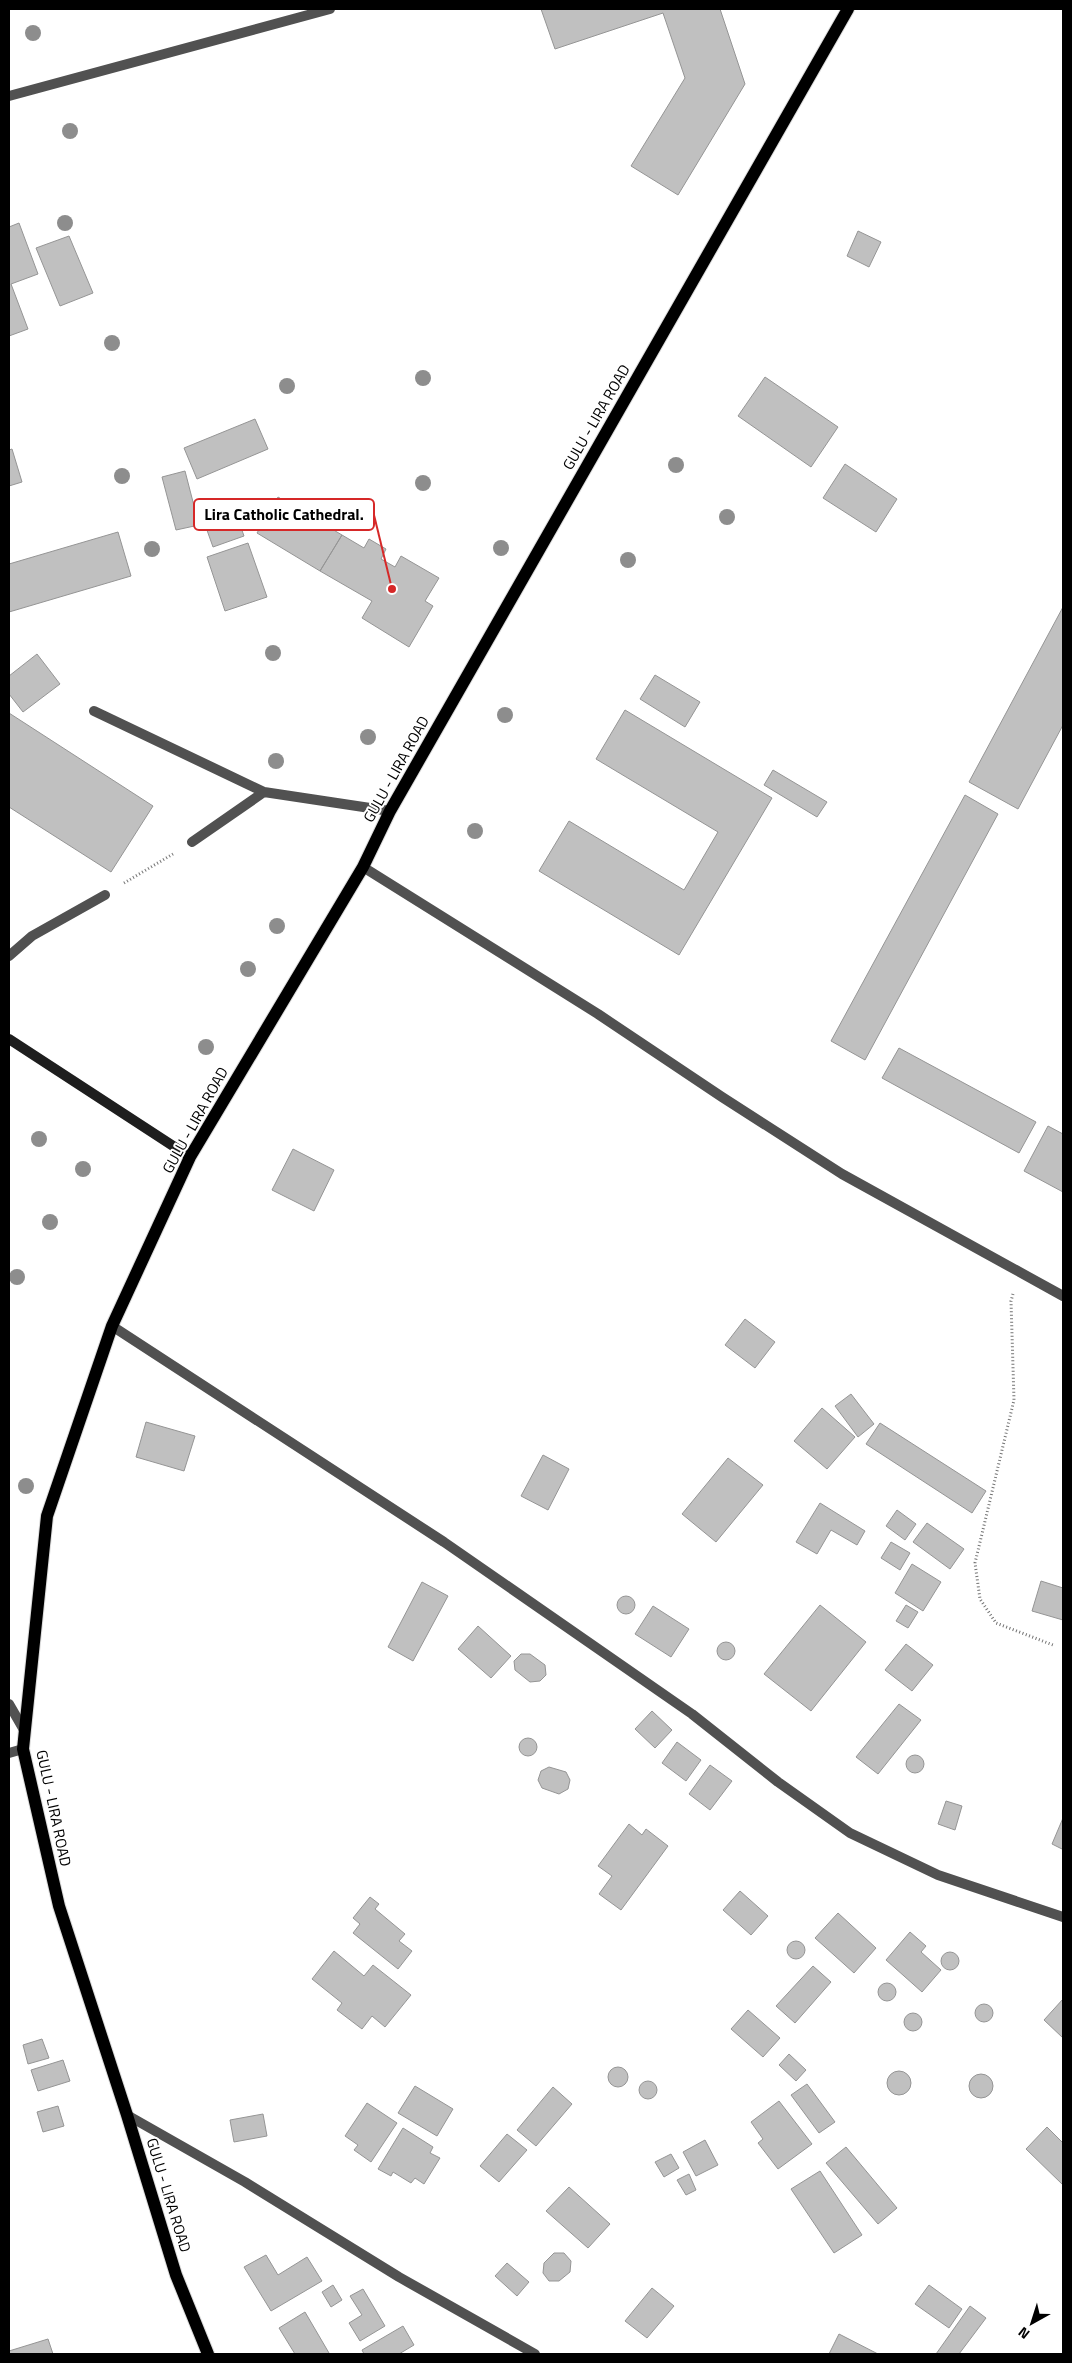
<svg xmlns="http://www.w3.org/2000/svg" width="1072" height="2363" font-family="'Titillium Web',sans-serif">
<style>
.building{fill:#c0c0c0;stroke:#959595}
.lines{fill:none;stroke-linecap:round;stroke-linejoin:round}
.primary-casing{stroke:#dbdbdb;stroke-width:14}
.path{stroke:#737373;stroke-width:3;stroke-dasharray:1 2.5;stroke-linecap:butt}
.lane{stroke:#515151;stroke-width:10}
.street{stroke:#515151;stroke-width:10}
.secondary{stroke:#1e1e1e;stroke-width:10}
.primary{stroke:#000;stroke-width:12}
.tree{fill:#8d8d8d}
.labels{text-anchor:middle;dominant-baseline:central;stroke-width:4;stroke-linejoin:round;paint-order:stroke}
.street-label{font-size:15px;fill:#000;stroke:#fff}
.leader{fill:none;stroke:#d62828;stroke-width:2}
.callout-dot{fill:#d62828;stroke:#fff;stroke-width:2}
.callout{fill:#fff;stroke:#d62828;stroke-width:2}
.callout-label{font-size:16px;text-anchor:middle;font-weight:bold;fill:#000}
</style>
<rect width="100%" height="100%" fill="#fff"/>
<path class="building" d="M541 9H720L745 84 678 195 631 166 685 78 663 13 555 49Z
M19 223 38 274 11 284 28 329 9 336V227Z
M858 231 881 242 869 267 847 256Z
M69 236 93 293 60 306 36 248Z
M765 377 838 427 811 467 738 416Z
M255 419 268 449 197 479 184 448Z
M12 449 22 482 9 486V450Z
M845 464 897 499 876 532 823 498Z
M185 471 199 525 176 530 162 477Z
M278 497 342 535 320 571 257 533Z
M234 508 244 536 213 547 203 519Z
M118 532 131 576 9 612V564Z
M342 535 364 548 369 539 386 549 381 559 395 567 401 556 439 578 425 601 433 606 409 647 362 618 372 601 320 571Z
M248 543 267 597 225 611 207 557Z
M1063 607V725L1018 809 969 782Z
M37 654 60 684 23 712 9 694V676Z
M655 675 700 702 685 727 640 699Z
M625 710 772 798 679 955 539 871 569 821 684 890 718 832 596 759Z
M9 713 153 806 111 872 9 807Z
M773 770 827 802 817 817 764 785Z
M965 795 998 814 865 1060 831 1041Z
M899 1048 1036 1122 1019 1153 882 1078Z
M1048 1126 1063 1134V1192L1024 1171Z
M293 1149 334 1170 314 1211 272 1190Z
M745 1319 775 1342 755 1368 725 1345Z
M851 1394 874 1424 858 1437 835 1406Z
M822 1408 855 1437 827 1469 794 1441Z
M146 1422 195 1436 184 1471 136 1457Z
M880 1423 986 1491 972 1513 866 1444Z
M543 1455 569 1469 548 1510 521 1496Z
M728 1458 763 1485 716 1542 682 1514Z
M820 1503 865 1531 857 1545 831 1530 817 1554 796 1542Z
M897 1510 916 1524 905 1540 886 1526Z
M927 1523 964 1549 950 1569 913 1542Z
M891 1542 910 1553 900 1570 881 1558Z
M912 1564 941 1582 923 1611 895 1593Z
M1041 1581 1063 1588V1620L1032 1611Z
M422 1582 448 1596 413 1661 388 1647Z
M617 1605a9 9 0 1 1 18 0a9 9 0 1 1-18 0Z
M820 1605 866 1642 811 1711 764 1674Z
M906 1605 918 1612 908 1628 896 1621Z
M653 1606 689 1629 671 1657 635 1634Z
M478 1626 511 1656 491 1678 458 1649Z
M717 1651a9 9 0 1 1 18 0a9 9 0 1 1-18 0Z
M906 1644 933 1665 912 1691 885 1670Z
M521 1654H530L545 1665 546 1675 540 1681 530 1682 515 1670 514 1661Z
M899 1704 921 1720 878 1774 856 1757Z
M652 1711 672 1730 655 1748 635 1729Z
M519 1747a9 9 0 1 1 18 0a9 9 0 1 1-18 0Z
M677 1742 701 1760 686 1781 662 1763Z
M906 1764a9 9 0 1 1 18 0a9 9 0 1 1-18 0Z
M710 1765 732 1781 710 1810 689 1794Z
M549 1767 566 1772 570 1780 568 1789 559 1794 542 1788 538 1780 541 1771Z
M946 1801 962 1806 955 1830 938 1824Z
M1063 1818V1846L1062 1849 1052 1844Z
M629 1824 642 1835 646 1829 668 1846 621 1910 599 1894 612 1876 598 1866Z
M740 1891 768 1916 751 1935 723 1910Z
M370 1897 379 1904 375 1909 405 1934 399 1941 412 1951 398 1969 353 1933 360 1924 353 1918Z
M838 1913 876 1948 854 1973 815 1938Z
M910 1932 926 1946 921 1952 941 1970 922 1992 886 1960Z
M787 1950a9 9 0 1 1 18 0a9 9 0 1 1-18 0Z
M334 1951 364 1976 373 1965 411 1995 385 2027 372 2016 362 2029 337 2010 342 2003 312 1979Z
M941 1961a9 9 0 1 1 18 0a9 9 0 1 1-18 0Z
M813 1966 831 1982 795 2023 776 2006Z
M878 1992a9 9 0 1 1 18 0a9 9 0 1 1-18 0Z
M1063 1999V2038L1044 2020Z
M975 2013a9 9 0 1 1 18 0a9 9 0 1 1-18 0Z
M748 2010 780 2038 763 2057 731 2029Z
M904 2022a9 9 0 1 1 18 0a9 9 0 1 1-18 0Z
M42 2039 49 2058 28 2064 23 2045Z
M789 2054 806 2070 796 2081 779 2065Z
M63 2060 70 2081 38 2091 31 2070Z
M608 2077a10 10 0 1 1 20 0a10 10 0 1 1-20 0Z
M887 2083a12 12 0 1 1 24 0a12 12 0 1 1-24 0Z
M969 2086a12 12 0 1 1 24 0a12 12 0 1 1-24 0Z
M639 2090a9 9 0 1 1 18 0a9 9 0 1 1-18 0Z
M807 2084 835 2122 819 2133 791 2095Z
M415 2086 453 2109 437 2136 398 2113Z
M553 2087 572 2104 536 2146 517 2130Z
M779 2101 812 2144 778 2169 758 2143 763 2139 751 2122Z
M367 2103 397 2123 371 2162 354 2150 358 2145 345 2136Z
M58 2106 64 2126 43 2132 37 2112Z
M263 2114 267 2136 234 2142 230 2120Z
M1047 2127 1063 2143V2185L1026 2149Z
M403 2128 433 2147 430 2153 440 2158 424 2184 415 2178 411 2183 393 2172 391 2176 378 2169Z
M507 2134 527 2150 499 2182 480 2166Z
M705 2140 718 2165 696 2176 683 2152Z
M846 2147 897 2208 878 2224 826 2163Z
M671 2154 679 2168 664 2177 655 2162Z
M820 2171 862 2235 834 2253 791 2189Z
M689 2174 696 2190 686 2195 677 2180Z
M569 2187 610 2224 588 2248 546 2211Z
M554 2253H564L571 2261 570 2272 559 2281H549L543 2273 544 2263Z
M266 2255 278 2275 307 2257 322 2281 271 2311 244 2267Z
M507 2263 529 2282 517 2296 495 2276Z
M333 2285 342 2300 331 2307 322 2292Z
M929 2285 962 2309 949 2328 915 2304Z
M652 2288 674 2306 647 2338 625 2321Z
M363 2289 385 2326 360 2341 349 2323 362 2315 350 2296Z
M970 2306 986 2318 959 2354H936Z
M305 2312 329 2353 327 2354H295L279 2328Z
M403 2326 414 2345 399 2354H364L362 2350Z
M839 2334 878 2354H829Z
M48 2339 53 2354H9V2351Z"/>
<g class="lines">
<defs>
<path id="primary" d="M208 2354 176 2275 127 2115 59 1906 23 1749 47 1516 112 1326 190 1157 363 867 390 811 848 9"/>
</defs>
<use href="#primary" class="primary-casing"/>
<path class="path" d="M124 883 173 854
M1013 1294 1011 1301 1014 1400 975 1563 980 1599 996 1623 1053 1645"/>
<path class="lane" d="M94 711 264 792 390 811
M192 842 264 792
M9 956 32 936 105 895"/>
<path class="street" d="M9 96 330 9
M363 867 598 1014 722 1097 842 1174 1063 1296
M112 1326 444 1542 692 1714 778 1782 850 1833 938 1875 1063 1917
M9 1704 24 1730
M9 1753 23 1749
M127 2115 245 2182 399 2277 535 2354"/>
<path class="secondary" d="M9 1039 190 1157"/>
<use href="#primary" class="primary"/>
</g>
<g class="tree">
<circle cx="33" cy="33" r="8"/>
<circle cx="70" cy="131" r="8"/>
<circle cx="65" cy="223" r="8"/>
<circle cx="112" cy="343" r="8"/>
<circle cx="423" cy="378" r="8"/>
<circle cx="287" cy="386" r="8"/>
<circle cx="676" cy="465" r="8"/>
<circle cx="122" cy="476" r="8"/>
<circle cx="423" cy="483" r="8"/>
<circle cx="727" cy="517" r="8"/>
<circle cx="501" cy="548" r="8"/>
<circle cx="152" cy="549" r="8"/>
<circle cx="628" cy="560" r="8"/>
<circle cx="273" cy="653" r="8"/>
<circle cx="505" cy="715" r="8"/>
<circle cx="368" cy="737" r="8"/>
<circle cx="276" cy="761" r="8"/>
<circle cx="475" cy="831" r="8"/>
<circle cx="277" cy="926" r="8"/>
<circle cx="248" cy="969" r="8"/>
<circle cx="206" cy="1047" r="8"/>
<circle cx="39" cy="1139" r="8"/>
<circle cx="83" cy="1169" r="8"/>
<circle cx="50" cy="1222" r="8"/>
<circle cx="17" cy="1277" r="8"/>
<circle cx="26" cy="1486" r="8"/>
</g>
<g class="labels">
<g class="street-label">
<text transform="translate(596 417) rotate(-60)">GULU - LIRA ROAD</text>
<text transform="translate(396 769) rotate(-61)">GULU - LIRA ROAD</text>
<text transform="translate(195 1120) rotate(-61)">GULU - LIRA ROAD</text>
<text transform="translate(54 1808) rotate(78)">GULU - LIRA ROAD</text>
<text transform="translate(169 2195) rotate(73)">GULU - LIRA ROAD</text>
</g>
</g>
<path class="leader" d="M392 589L374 515"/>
<circle class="callout-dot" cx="392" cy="589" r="5"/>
<rect class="callout" x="194" y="499" width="180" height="31" rx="5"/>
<g class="callout-label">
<text x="284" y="520">Lira Catholic Cathedral.</text>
</g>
<rect width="1072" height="2363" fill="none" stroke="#000000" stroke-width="20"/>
<g transform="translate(1032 2323) rotate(219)" stroke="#ffffff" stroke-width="4" paint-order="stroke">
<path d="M0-4L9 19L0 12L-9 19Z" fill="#000000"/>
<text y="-8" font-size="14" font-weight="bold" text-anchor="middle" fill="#000000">N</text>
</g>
</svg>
